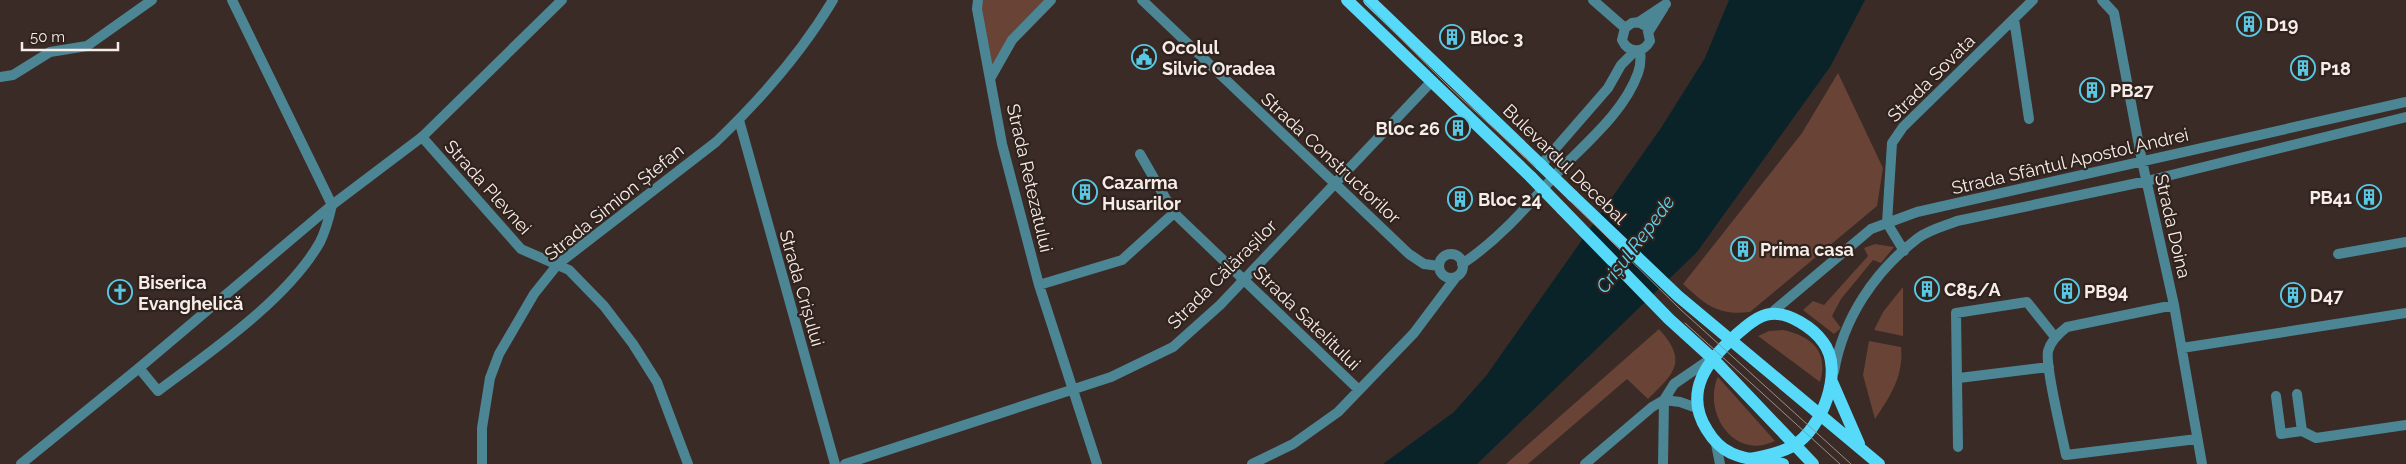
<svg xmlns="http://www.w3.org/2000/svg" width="2406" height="464" font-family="Raleway,sans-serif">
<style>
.green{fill:#684336}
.water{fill:#092329}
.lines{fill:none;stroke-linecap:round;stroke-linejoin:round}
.minor{stroke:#4c8594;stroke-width:10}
.tertiary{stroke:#4c8594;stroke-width:10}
.primary{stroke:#57dafa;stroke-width:12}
.tram{stroke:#9b8f8a;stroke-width:1}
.primary-bridge{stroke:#57dafa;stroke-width:12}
.labels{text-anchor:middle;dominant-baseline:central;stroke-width:4.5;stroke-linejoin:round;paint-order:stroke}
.poi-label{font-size:18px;font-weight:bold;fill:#f6ece8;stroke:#30221c;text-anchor:start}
.street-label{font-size:18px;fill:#f6ece8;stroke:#30221c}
.water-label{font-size:19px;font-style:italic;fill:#5ed3f1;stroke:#30221c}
</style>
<rect width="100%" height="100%" fill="#3a2b26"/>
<path class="green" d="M978 0H1051L1028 22 991 77Z
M1838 73 1883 168 1877 206 1750 312C1717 316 1705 304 1683 284L1802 133Z
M1875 244 1894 247 1881 263 1873 260 1841 299 1832 316 1841 328 1834 334 1803 310 1813 301 1824 305 1868 256 1864 248Z
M1903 287V336L1874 330 1883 312Z
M1659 329C1688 361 1675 373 1648 399L1627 379 1528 464H1506Z
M1783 330C1812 336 1829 352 1820 382L1758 336 1769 331Z
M1869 341 1901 347C1904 376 1890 397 1875 419L1863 375Z
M1718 376V377L1775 441C1734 461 1702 413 1718 376Z"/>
<path class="water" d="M1729 0H1865L1830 67 1697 252 1477 464H1383L1454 412 1486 376 1661 128 1705 58Z"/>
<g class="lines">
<path class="minor" d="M978 0 977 9 1002 144 1039 285
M1142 0 1409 254 1424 264 1439 266
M1593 0 1625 28
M2102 0 2114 13 2142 161 2174 305 2202 464
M2014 19 2029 119
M1639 22 1647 27 1650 41C1643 54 1628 53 1622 40L1625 28 1632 23 1639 22 1666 4
M1649 31 1664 7
M0 77 13 75 50 52 87 46 152 0
M991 77 1012 40 1051 0
M739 120 835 464
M422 137 521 249 569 270 604 306 633 344 657 382 688 464
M1140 154 1174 213 1359 390
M1541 165 1608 88 1621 65 1635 51
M1904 251 1887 223 1892 143 1903 127 2033 0
M2338 254 2406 242
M1439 266a12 12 0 1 1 24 0a12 12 0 1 1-24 0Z
M1462 264C1500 239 1529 204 1559 171 1587 142 1624 112 1638 73 1641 65 1641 58 1640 50
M2174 305 2067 327C2059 333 2051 340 2048 351 2045 366 2062 435 2066 455L2197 439
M1770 314 1871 229 1917 212 2406 102
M2182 348 2406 313
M139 368 158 391C210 352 288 299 320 242 326 230 329 218 332 205L232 0
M1834 372C1843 318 1875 271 1918 238 1929 230 1944 226 1957 221L2147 181 2406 117
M1959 378 2049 367
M2297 394 2302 431 2316 438 2406 425
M2276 396 2281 434 2302 431
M1664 400 1680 402 1697 408
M1716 444 1720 464
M1958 447 1956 313 2027 302 2055 337
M482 464V428L490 378 499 354 534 294 558 264 716 142C760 100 802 52 833 0
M845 464 1111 377 1173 347 1220 305 1432 81
M1097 464 1039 285 1122 260 1174 213
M1252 464 1293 444 1338 412 1414 333 1456 277
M1585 464 1652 407 1664 400 1674 384 1712 358
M1663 464 1664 400"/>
<path class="tertiary" d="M21 464 139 368 332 205 422 137 562 0"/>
<path class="primary" d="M1347 0 1531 177
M1369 0 1541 165
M1573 196 1678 296 1879 464
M1562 209 1669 319 1712 358 1813 464
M1832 382 1859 444
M1750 459C1765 456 1780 453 1793 446 1822 429 1845 370 1823 342 1813 328 1789 312 1771 314 1758 315 1745 327 1736 335 1707 361 1683 392 1707 430 1713 440 1720 448 1731 453 1747 461 1766 460 1783 464"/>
<path class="tram" d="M1363 0 1450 88 1538 169 1680 309 1851 464
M1685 323 1840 464"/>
<path class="primary-bridge" d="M1541 165 1573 196
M1531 177 1562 209"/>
</g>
<defs>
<symbol id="building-ring" viewBox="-11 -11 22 22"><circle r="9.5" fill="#30221c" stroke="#59c8e4" stroke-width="1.5"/><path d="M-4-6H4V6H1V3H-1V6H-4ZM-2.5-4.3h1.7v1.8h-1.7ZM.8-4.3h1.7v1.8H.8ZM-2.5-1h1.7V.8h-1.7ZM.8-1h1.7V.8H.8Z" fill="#59c8e4"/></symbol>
<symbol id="civic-ring" viewBox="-11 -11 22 22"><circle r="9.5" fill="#30221c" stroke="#59c8e4" stroke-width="1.5"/><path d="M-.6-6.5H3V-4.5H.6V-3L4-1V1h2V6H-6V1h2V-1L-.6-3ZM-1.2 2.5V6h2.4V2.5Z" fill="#59c8e4"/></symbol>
<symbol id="church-ring" viewBox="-11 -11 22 22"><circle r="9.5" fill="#30221c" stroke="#59c8e4" stroke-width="1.5"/><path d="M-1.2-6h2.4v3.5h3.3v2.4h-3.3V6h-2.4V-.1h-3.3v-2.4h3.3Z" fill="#59c8e4"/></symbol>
</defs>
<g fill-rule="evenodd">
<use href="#building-ring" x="2235" y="10" width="28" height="28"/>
<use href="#building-ring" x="1438" y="23" width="28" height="28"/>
<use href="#civic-ring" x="1130" y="43" width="28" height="28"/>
<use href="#building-ring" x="2289" y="54" width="28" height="28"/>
<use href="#building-ring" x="2078" y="76" width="28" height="28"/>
<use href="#building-ring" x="1444" y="114" width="28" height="28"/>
<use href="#building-ring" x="1071" y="178" width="28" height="28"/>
<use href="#building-ring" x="2355" y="183" width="28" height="28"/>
<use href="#building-ring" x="1446" y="185" width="28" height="28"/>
<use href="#building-ring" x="1729" y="235" width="28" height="28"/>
<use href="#building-ring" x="1913" y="275" width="28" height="28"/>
<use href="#building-ring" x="2053" y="277" width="28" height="28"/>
<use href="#church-ring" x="106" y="278" width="28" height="28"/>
<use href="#building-ring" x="2279" y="281" width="28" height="28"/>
</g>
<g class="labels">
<g class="poi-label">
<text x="2266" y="24">D19</text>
<text x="1470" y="37">Bloc 3</text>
<text x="1162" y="47">Ocolul<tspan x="1162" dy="21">Silvic Oradea</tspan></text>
<text x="2320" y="68">P18</text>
<text x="2110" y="90">PB27</text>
<text x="1440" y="128" text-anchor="end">Bloc 26</text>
<text x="1102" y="182">Cazarma<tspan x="1102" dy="21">Husarilor</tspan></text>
<text x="2352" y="197" text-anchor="end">PB41</text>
<text x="1478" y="199">Bloc 24</text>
<text x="1760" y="249">Prima casa</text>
<text x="138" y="282">Biserica<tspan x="138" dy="21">Evanghelică</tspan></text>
<text x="1944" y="289">C85/A</text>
<text x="2084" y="291">PB94</text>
<text x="2310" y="295">D47</text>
</g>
<g class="street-label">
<text transform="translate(1931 78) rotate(-45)">Strada Sovata</text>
<text transform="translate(1331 158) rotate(43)">Strada Constructorilor</text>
<text transform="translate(2070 161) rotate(-13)">Strada Sfântul Apostol Andrei</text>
<text transform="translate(1565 164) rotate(44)">Bulevardul Decebal</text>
<text transform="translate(1030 178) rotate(77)">Strada Retezatului</text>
<text transform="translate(488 187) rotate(48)">Strada Plevnei</text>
<text transform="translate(614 202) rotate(-39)">Strada Simion Ștefan</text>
<text transform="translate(2173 226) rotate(77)">Strada Doina</text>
<text transform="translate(1222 274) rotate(-45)">Strada Călărașilor</text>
<text transform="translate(802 288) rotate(74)">Strada Crișului</text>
<text transform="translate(1307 318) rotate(44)">Strada Satelitului</text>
</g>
<g class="water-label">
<text transform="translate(1635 244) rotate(-53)">Crișul Repede</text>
</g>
</g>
<path d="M22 42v8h96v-8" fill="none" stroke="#f6ece8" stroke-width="2.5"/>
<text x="30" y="42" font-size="15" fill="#f6ece8" stroke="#30221c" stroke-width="4" paint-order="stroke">50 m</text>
</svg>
